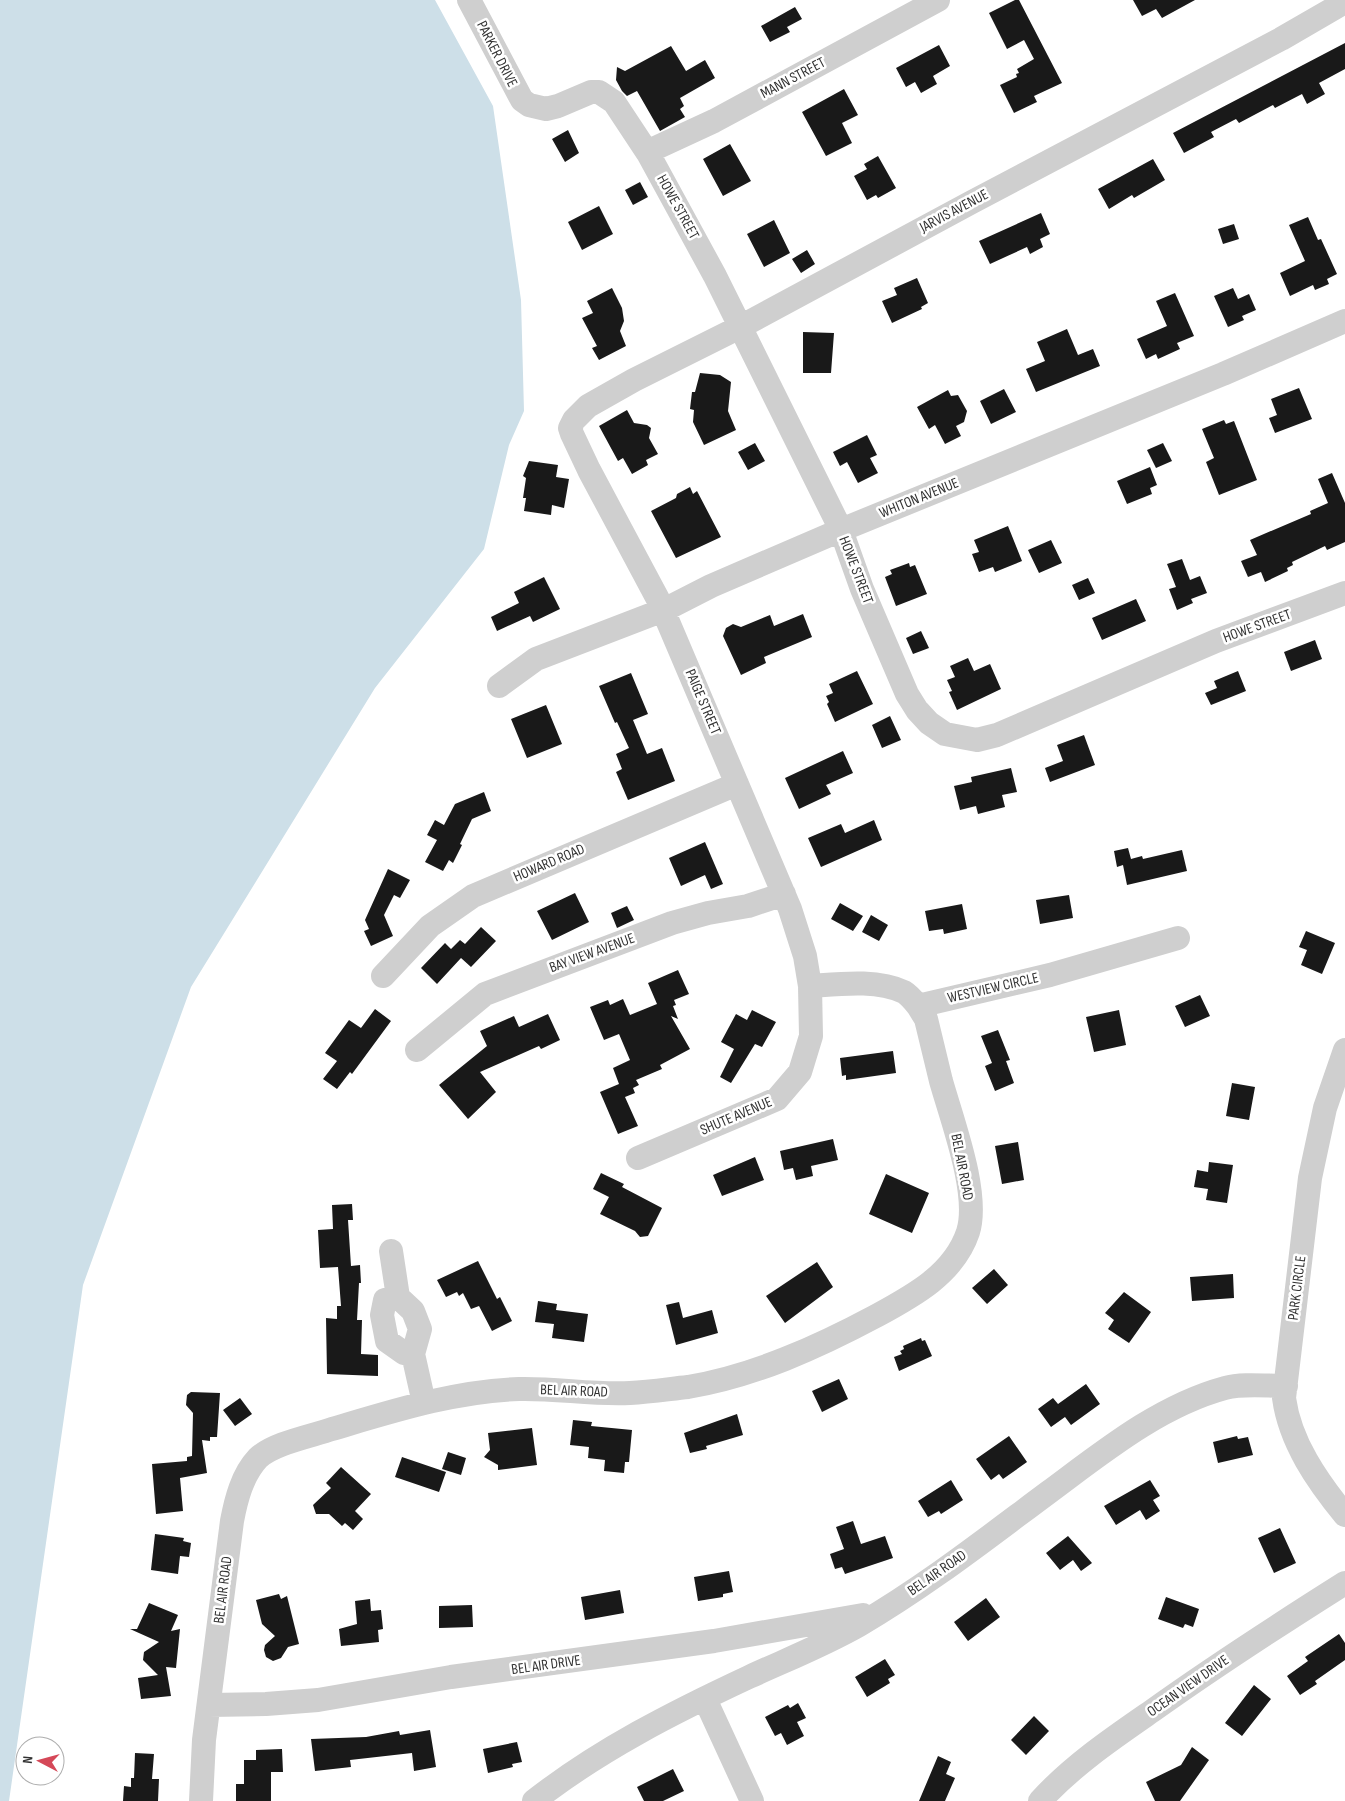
<svg xmlns="http://www.w3.org/2000/svg" width="1345" height="1801" font-family="'Sofia Sans Condensed',sans-serif">
<style>
.water{fill:#cddfe8}
.building{fill:#191919}
.lines{fill:none;stroke-linecap:round;stroke-linejoin:round}
.minor{stroke:#cfcfcf;stroke-width:24}
.labels{text-anchor:middle;dominant-baseline:central;stroke-width:5;stroke-linejoin:round;paint-order:stroke}
.street-label{font-size:15px;fill:#323232;stroke:#fff}
</style>
<rect width="100%" height="100%" fill="#fff"/>
<path class="water" d="M0 0H435L493 106 521 300 524 411 509 445 484 549 375 688 191 987 83 1285 9 1801H0Z"/>
<path class="building" d="M1015 0H1019L1062 83 1034 96 1037 102 1014 113 1000 85 1017 77 1016 74 1019 73 1017 69 1034 59 1024 40 1007 49 989 13Z
M1133 0H1195L1162 18 1156 9 1142 16Z
M795 7 802 19 787 27 790 32 770 42 761 26Z
M1345 43V69L1319 83 1325 94 1307 104 1302 94 1275 108 1273 105 1239 123 1236 119 1211 132 1214 137 1184 153 1173 133Z
M939 45 950 66 933 76 937 84 921 93 915 82 906 87 896 68Z
M671 46 686 71 705 60 715 78 680 98 684 106 680 109 685 117 660 131 637 91 627 96 622 91 616 80 617 67 625 71Z
M844 89 858 115 842 123 852 143 826 156 802 112Z
M568 130 579 153 565 162 552 139Z
M730 144 751 181 723 196 703 159Z
M878 156 896 188 878 198 876 195 867 200 854 176 867 169 864 164Z
M1153 159 1165 180 1134 198 1132 195 1109 209 1098 189Z
M640 182 648 197 633 205 625 190Z
M599 206 613 234 582 250 568 222Z
M1041 213 1050 234 1040 239 1043 247 1030 254 1027 247 990 264 979 241Z
M1308 217 1318 240 1321 239 1337 274 1327 279 1329 284 1315 290 1313 285 1290 296 1280 273 1305 261 1289 225Z
M774 220 790 253 764 267 747 234Z
M1234 224 1239 239 1223 244 1218 229Z
M807 250 815 264 801 273 792 259Z
M917 278 928 303 921 307 922 309 892 323 882 301 897 295 894 288Z
M612 288 622 308 624 321 620 331 626 346 599 360 592 348 597 346 582 318 593 313 587 301Z
M1233 288 1238 299 1249 294 1256 310 1242 316 1244 320 1228 327 1214 296Z
M1175 293 1194 336 1177 343 1180 349 1158 359 1156 354 1146 359 1137 339 1167 326 1156 301Z
M1067 329 1078 355 1093 349 1100 366 1036 392 1026 369 1045 361 1037 342Z
M803 332 834 333 831 373H803Z
M700 373 720 375 731 382 728 411 736 430 704 445 693 422 694 410 690 409 692 392H695Z
M1299 388 1312 419 1275 433 1269 418 1277 415 1271 399Z
M1004 389 1016 412 991 424 980 401Z
M948 390 951 396 958 395 967 411 964 422 956 426 961 436 945 444 935 425 929 429 917 407Z
M627 410 634 423 647 425 651 428 649 438 658 454 646 460 648 465 632 474 623 458 618 461 599 426Z
M1224 420 1226 424 1234 421 1257 480 1219 495 1206 462 1214 458 1202 429Z
M867 435 877 455 870 458 878 473 858 483 847 462 840 466 833 452Z
M755 443 765 461 748 470 738 452Z
M1163 443 1172 461 1156 468 1147 450Z
M529 461 558 465 556 477 569 479 564 508 552 505 551 515 524 511 526 498H523L526 478 523 476Z
M1150 467 1157 485 1150 488 1152 494 1127 504 1117 481Z
M1332 473 1345 503V542L1327 550 1325 546 1292 562 1293 565 1287 568 1288 571 1265 582 1261 572 1248 577 1241 561 1257 555 1250 540 1311 514 1310 511 1328 503 1318 479Z
M690 487 693 494 697 491 721 537 676 558 651 511 676 498 677 494Z
M1008 526 1022 561 995 572 993 567 979 572 972 554 979 552 974 540Z
M1051 540 1062 563 1039 573 1028 550Z
M1182 559 1190 580 1200 576 1207 593 1191 599 1193 603 1177 610 1169 589 1176 587 1167 564Z
M909 563 910 567 915 565 927 594 896 606 885 577 892 574 890 570Z
M544 577 560 609 533 622 530 616 497 631 491 617 519 603 514 592Z
M1088 578 1095 593 1079 600 1072 585Z
M1136 599 1146 621 1102 640 1092 618Z
M803 614 812 637 764 657 766 663 741 675 723 636 726 628 733 624 741 627 770 615 774 626Z
M921 631 929 648 913 654 906 638Z
M1315 640 1322 659 1291 671 1284 652Z
M968 658 974 671 990 664 1001 689 957 710 949 692 952 691 947 680 955 677 950 666Z
M857 671 873 704 835 722 827 704 829 702 826 696 833 693 829 684Z
M1238 671 1246 691 1211 705 1205 693 1217 688 1214 681Z
M631 673 648 714 633 720 647 754 662 748 675 781 628 800 616 772 622 769 616 754 629 748 617 722 615 723 599 686Z
M546 705 562 744 527 758 511 719Z
M890 716 901 740 882 748 872 725Z
M1084 735 1095 765 1050 782 1045 768 1063 761 1057 745Z
M843 751 853 773 826 785 831 794 799 809 785 778Z
M1011 768 1017 792 1002 795 1005 807 978 814 976 806 960 810 954 786 972 782 971 777Z
M484 792 491 811 472 819 460 844 462 845 453 863 449 860 443 871 425 862 437 840 427 835 435 820 444 825 455 804Z
M874 820 882 840 821 867 808 838 841 824 845 833Z
M705 842 723 884 711 889 705 875 681 886 669 858Z
M1128 848 1131 859 1142 856 1143 859 1182 850 1187 871 1127 885 1123 865 1117 867 1114 851Z
M388 869 410 880 400 898 394 895 384 915 393 936 371 946 364 931 369 929 365 920Z
M575 893 589 922 552 940 537 911Z
M1069 895 1073 918 1040 924 1036 900Z
M840 903 863 916 853 931 831 919Z
M962 904 967 929 944 934 943 929 929 931 925 911Z
M627 906 634 920 617 928 611 913Z
M871 915 888 925 879 941 862 932Z
M481 927 496 941 471 967 461 958 437 984 421 968 445 943 451 949 460 940 465 944Z
M1306 931 1335 943 1322 974 1301 965 1307 950 1299 947Z
M678 970 689 994 674 1000 676 1005 673 1006 678 1019 671 1016 690 1049 660 1065 662 1069 636 1080 639 1085 633 1088 635 1093 625 1097 638 1126 618 1134 600 1092 619 1084 613 1068 630 1060 619 1034 604 1040 590 1007 608 1000 610 1005 623 999 630 1015 657 1004 648 983Z
M1200 995 1210 1016 1185 1027 1175 1006Z
M375 1009 391 1021 352 1074 350 1072 337 1089 323 1079 337 1061 325 1053 349 1020 361 1028Z
M752 1010 776 1022 762 1047 755 1044 731 1083 720 1077 734 1049 721 1042 736 1014 747 1020Z
M1119 1010 1126 1045 1094 1052 1086 1017Z
M548 1014 560 1040 541 1049 539 1046 480 1072 496 1092 468 1119 439 1085 487 1046 480 1031 514 1016 519 1027Z
M998 1030 1010 1060 1006 1061 1014 1083 995 1091 985 1066 992 1063 981 1036Z
M893 1051 896 1073 846 1080V1075L842 1076 840 1058Z
M1232 1083 1255 1087 1249 1120 1226 1116Z
M833 1139 838 1160 811 1166 813 1176 796 1180 793 1168 784 1170 780 1151Z
M1018 1142 1024 1180 1002 1184 995 1146Z
M755 1157 764 1180 722 1196 713 1175Z
M1209 1162 1233 1165 1227 1203 1206 1200 1208 1189 1194 1187 1197 1170 1208 1172Z
M601 1173 624 1184 622 1187 662 1208 648 1236 640 1237 635 1231 600 1214 609 1197 593 1189Z
M886 1174 929 1193 912 1233 869 1214Z
M352 1204 353 1220H348L351 1266 360 1265 361 1283H359L357 1320H362L361 1354 378 1355V1376L327 1374 326 1318 337 1319V1306H341L338 1267 320 1268 318 1230 333 1229 332 1205Z
M478 1261 497 1299 500 1297 512 1321 492 1331 479 1306 471 1309 463 1293 459 1296 457 1292 446 1297 437 1280Z
M817 1262 833 1287 785 1323 766 1296Z
M994 1269 1008 1285 987 1304 972 1288Z
M1233 1274 1234 1298 1192 1301 1190 1277Z
M1124 1292 1151 1312 1129 1343 1108 1329 1114 1320 1105 1313Z
M538 1301 557 1304 556 1310 588 1314 584 1342 552 1338 554 1324 535 1322Z
M679 1302 683 1318 712 1310 718 1333 676 1345 666 1305Z
M921 1338 922 1341 925 1340 932 1356 899 1371 894 1357 902 1354 900 1351 904 1349 903 1346Z
M839 1379 848 1399 822 1412 812 1391Z
M1086 1384 1100 1404 1071 1425 1065 1417 1051 1427 1038 1409 1053 1398 1058 1404Z
M191 1392 220 1393 217 1437H210V1441L202 1440 207 1473 180 1478 183 1511 156 1514 152 1464 187 1461V1457L192 1456 193 1413 186 1405 187 1395Z
M240 1398 252 1414 235 1426 223 1410Z
M737 1414 743 1435 706 1446 707 1449 690 1453 684 1433Z
M573 1420 592 1422 591 1426 632 1430 629 1462H625L624 1473 604 1471 605 1460 588 1458 589 1447 570 1445Z
M532 1428 537 1465 498 1470V1465L484 1457 490 1450 488 1433Z
M1009 1436 1027 1462 1003 1479 999 1474 991 1480 976 1459Z
M1237 1436 1238 1439 1248 1437 1253 1455 1218 1463 1213 1442Z
M448 1452 466 1458 461 1475 442 1469Z
M402 1457 446 1472 439 1492 395 1477Z
M341 1467 371 1494 355 1511 363 1519 353 1530 345 1523 342 1526 329 1514H316L313 1505 331 1488 326 1483Z
M951 1480 963 1500 941 1514 939 1511 928 1517 918 1501Z
M1150 1480 1160 1496 1153 1500 1160 1511 1146 1520 1140 1510 1116 1525 1104 1506Z
M853 1521 861 1544 885 1536 893 1558 845 1574 842 1567 835 1569 830 1554 844 1549 836 1527Z
M1280 1528 1296 1563 1274 1573 1258 1538Z
M155 1534 184 1538 183 1541 191 1543 189 1557 180 1556 178 1574 151 1570Z
M1068 1536 1092 1563 1081 1571 1073 1560 1060 1570 1046 1553Z
M729 1571 733 1592 723 1594V1597L698 1601 694 1577Z
M620 1590 624 1613 585 1620 581 1597Z
M279 1594 281 1599 287 1596 299 1644 288 1647 281 1658 273 1661 266 1657 264 1650 265 1645 275 1636 262 1624 256 1600Z
M1166 1597 1199 1609 1193 1627 1185 1624 1183 1628 1158 1619Z
M986 1598 1000 1617 968 1641 954 1622Z
M370 1599 371 1611 381 1610 383 1629 378 1630 379 1642 341 1646 339 1629 357 1624 355 1601Z
M149 1603 178 1615 171 1631 180 1629 176 1668 166 1667 171 1696 141 1699 138 1678 158 1675 143 1660 144 1652 159 1642 130 1629H137Z
M472 1605 473 1627 439 1628V1606Z
M1339 1634 1345 1643V1660L1315 1681 1317 1684 1300 1695 1287 1676 1308 1661 1305 1657Z
M885 1659 895 1675 888 1679 890 1683 867 1697 855 1677Z
M1254 1685 1271 1699 1242 1736 1225 1723Z
M798 1703 806 1718 797 1722 804 1736 787 1745 781 1733 775 1736 765 1717 788 1705 790 1708Z
M1034 1716 1049 1731 1026 1755 1011 1740Z
M430 1730 436 1767 414 1771 412 1753 350 1760 351 1767 315 1771 311 1739 366 1737 399 1731 400 1735Z
M517 1742 522 1762 512 1764 513 1767 488 1773 483 1749Z
M1192 1747 1209 1760 1180 1801H1155L1146 1782 1181 1765Z
M282 1749 283 1772H271V1801H236V1784H244V1760H256V1750Z
M135 1753 154 1754 152 1779H159L158 1801H123L124 1786 131 1787V1778H134Z
M938 1756 951 1762 946 1774 955 1778 945 1801H919Z
M673 1769 684 1791 663 1801H644L637 1787Z"/>
<g class="lines">
<path class="minor" d="M469 0 522 100 529 105 546 109 558 106 591 92H599L614 102 649 155 715 276 841 530 862 589 907 694 917 710 929 723 945 734 977 740 997 735 1216 641 1345 593
M647 152 714 121 938 0
M499 686 536 659 666 609 711 586 841 530 1223 374 1345 321
M383 976 430 926 473 896 737 784
M810 986C839 984 877 979 904 992 909 995 914 1001 918 1006L1050 975 1178 938
M417 1050 485 994 672 923 708 913 748 906 784 894
M1345 1050 1325 1108 1310 1178 1284 1398C1290 1442 1317 1481 1345 1515
M638 1158 777 1099 800 1072 811 1036 810 986 805 956 790 909 660 603 589 470 572 434 570 428 574 420 588 406 634 380 740 327 972 202 1281 39 1345 2
M391 1251 398 1297
M413 1354 404 1353 387 1341 382 1315 385 1300 398 1297 413 1311 420 1329 413 1354 424 1403
M705 1699 752 1801
M209 1705 266 1704 318 1700 451 1677 714 1641 863 1615
M201 1801 204 1740 232 1521C236 1500 242 1475 258 1458 274 1443 312 1436 332 1429 393 1411 455 1391 519 1389 556 1388 593 1395 630 1393 650 1392 669 1389 688 1387 754 1376 818 1347 876 1316 913 1296 954 1274 968 1232 980 1194 952 1120 941 1081 936 1061 931 1040 926 1019L918 1006
M534 1801C599 1750 674 1712 749 1677 786 1660 824 1645 859 1625 926 1586 987 1538 1049 1492 1103 1452 1159 1406 1225 1388 1243 1383 1266 1386 1286 1386
M1040 1801C1073 1765 1113 1738 1152 1711 1215 1666 1280 1624 1345 1583"/>
</g>
<g class="labels">
<g class="street-label">
<text transform="translate(497 54) rotate(63)">PARKER DRIVE</text>
<text transform="translate(793 78) rotate(-28)">MANN STREET</text>
<text transform="translate(678 207) rotate(61)">HOWE STREET</text>
<text transform="translate(954 211) rotate(-28)">JARVIS AVENUE</text>
<text transform="translate(919 498) rotate(-22)">WHITON AVENUE</text>
<text transform="translate(856 570) rotate(69)">HOWE STREET</text>
<text transform="translate(1257 626) rotate(-20)">HOWE STREET</text>
<text transform="translate(703 702) rotate(67)">PAIGE STREET</text>
<text transform="translate(549 863) rotate(-23)">HOWARD ROAD</text>
<text transform="translate(592 953) rotate(-20)">BAY VIEW AVENUE</text>
<text transform="translate(993 988) rotate(-13)">WESTVIEW CIRCLE</text>
<text transform="translate(736 1116) rotate(-23)">SHUTE AVENUE</text>
<text transform="translate(962 1167) rotate(79)">BEL AIR ROAD</text>
<text transform="translate(1297 1288) rotate(-83)">PARK CIRCLE</text>
<text transform="translate(574 1391) rotate(2)">BEL AIR ROAD</text>
<text transform="translate(937 1573) rotate(-35)">BEL AIR ROAD</text>
<text transform="translate(223 1590) rotate(-83)">BEL AIR ROAD</text>
<text transform="translate(546 1665) rotate(-8)">BEL AIR DRIVE</text>
<text transform="translate(1188 1686) rotate(-35)">OCEAN VIEW DRIVE</text>
</g>
</g>
<g transform="translate(40 1761) rotate(276)"><circle r="24" fill="#ffffff" stroke="#adadad"/>
<path d="M0-4L9 19L0 12L-9 19Z" fill="#d54858"/>
<text y="-8" font-size="14" font-weight="bold" text-anchor="middle" fill="#323232">N</text>
</g>
</svg>
